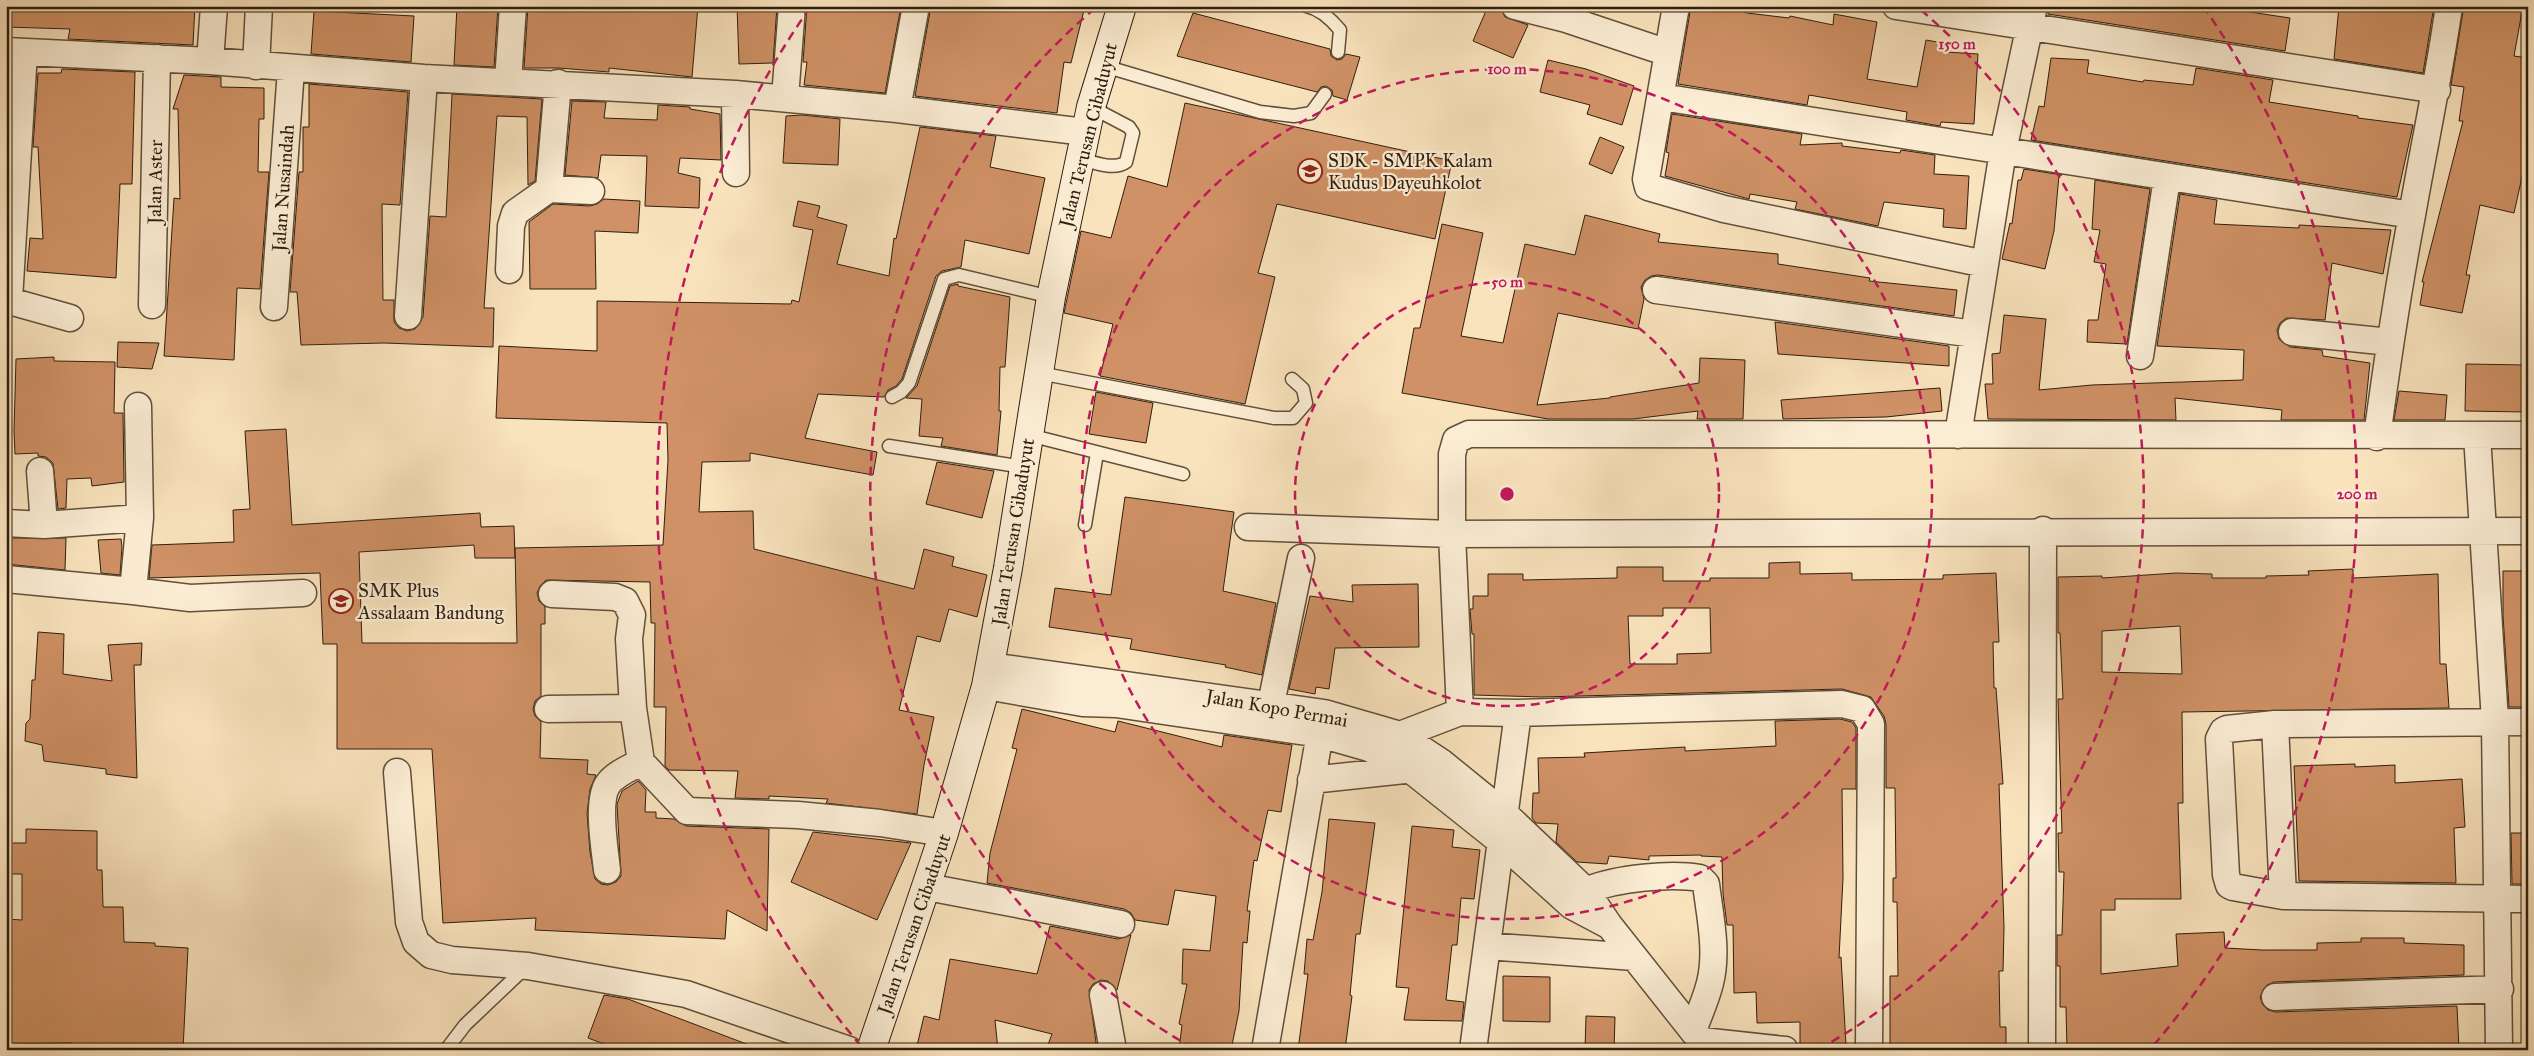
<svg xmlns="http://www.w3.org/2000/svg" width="2534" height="1056" font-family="'IM FELL Great Primer',serif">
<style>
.building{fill:#cf9165;stroke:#2f1e0f;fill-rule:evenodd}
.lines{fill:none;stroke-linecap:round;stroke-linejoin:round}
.lane-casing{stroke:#624f3a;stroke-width:15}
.street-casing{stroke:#624f3a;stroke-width:29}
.secondary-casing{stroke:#2f1e0f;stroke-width:30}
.lane{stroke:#fbedd4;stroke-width:12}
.street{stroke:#fbedd4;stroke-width:26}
.secondary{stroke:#fbedd4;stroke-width:28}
.ring{fill:none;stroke:#c2185b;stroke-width:2.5;stroke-dasharray:9 6}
.labels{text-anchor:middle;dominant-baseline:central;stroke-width:4.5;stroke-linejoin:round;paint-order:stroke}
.street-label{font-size:19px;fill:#2f1e0f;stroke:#fbedd4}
.poi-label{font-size:19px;fill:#2f1e0f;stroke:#fbedd4;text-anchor:start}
.centre{fill:#c2185b;stroke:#fbedd4;stroke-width:2.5}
.ring-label{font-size:15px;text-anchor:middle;font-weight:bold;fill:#c2185b;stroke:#fbedd4;stroke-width:4.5;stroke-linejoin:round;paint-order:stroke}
</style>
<rect width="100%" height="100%" fill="#f9e3bd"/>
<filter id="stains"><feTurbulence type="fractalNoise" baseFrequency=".004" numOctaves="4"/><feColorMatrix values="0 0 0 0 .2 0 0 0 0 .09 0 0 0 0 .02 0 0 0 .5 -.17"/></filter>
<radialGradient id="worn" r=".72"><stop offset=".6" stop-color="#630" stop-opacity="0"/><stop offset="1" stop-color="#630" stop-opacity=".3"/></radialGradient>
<path class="building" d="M6 6H195L193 45 68 39 70 29 6 27Z
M457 6H498L494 67 454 65Z
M528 6H698L692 77 609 68V72L559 68H524Z
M737 6H777L773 63 739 64Z
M807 6H901L885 93 804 85 807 62H803Z
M931 6H1085L1071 63 1064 62 1057 113 915 96Z
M1488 6H1500L1505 17 1528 25 1513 58 1473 41Z
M1691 6H1721L1747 13 1789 18 1790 16 1833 25 1834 14 1877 22 1867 79 1917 87 1926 40 1948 44 1946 52 1978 54 1974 124 1941 122 1940 126 1906 120 1907 112 1809 95 1807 105 1678 84Z
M2049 6H2172L2204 12 2205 6H2237L2236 10 2290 18 2285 51 2048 14Z
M2339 6H2434L2423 73 2334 59Z
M2464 6H2523L2514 56 2528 58V150L2514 213 2480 205 2466 275H2470L2462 313 2420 305 2424 282H2422L2463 121H2459L2464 87 2451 85Z
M314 11 414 16 411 62 311 54Z
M1193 13 1330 49 1331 56 1337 60 1342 59 1346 54 1360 57 1347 100 1333 96 1332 90 1326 86 1321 87 1317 92 1177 56Z
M2051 58 2089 60 2087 73 2143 82 2144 80 2193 85 2196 68 2273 80 2269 102 2358 116V118L2413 125 2397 197 2031 140 2039 106 2044 107Z
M1548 60 1586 69 1634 86 1622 125 1587 114 1590 105 1540 92Z
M62 69 135 72 132 184H120L116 278 27 271 30 238 43 239 38 147H33L38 73H61Z
M184 75 221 77V87L264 88V119H259L258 172H269L260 289 237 288 234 360 164 356 174 198 180 199 178 109H173Z
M309 84 408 92 400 205 382 204 383 300H394V322L399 328 407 331 415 329 423 317 430 216 446 217 452 94 542 99 535 181 528 185 527 117 497 116 484 308H494L493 347 384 343 301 345 297 292H290L299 172H303V127H309Z
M572 101 606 102 604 118 657 120 658 105 690 107V109L720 114 721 160 680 158 678 173 700 178 699 208 645 206 647 156 601 155 598 178 565 175Z
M1185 103 1452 161 1435 239 1277 204 1258 273 1275 277 1245 404 1100 376 1113 324 1064 313 1081 231 1111 238 1128 176 1167 187Z
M1672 114 1802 134 1800 145 1842 143V146L1900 153 1901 150 1935 155 1934 174 1969 176 1966 229 1943 227 1944 209 1884 202 1878 226 1795 209 1797 202 1750 194 1749 199 1665 176 1669 153 1666 152Z
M802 115 840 119 838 165 783 163 786 116Z
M920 127 996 136 990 167 1045 178 1029 254 965 240 961 267 942 271 936 276 902 379 896 386 888 390 884 397 818 394 805 438 877 452 873 475 750 453V461L702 462 699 512 753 511 754 549 914 589 924 549 954 557 952 566 987 575 977 617 949 609 940 642 917 636 899 710 934 717 924 765 917 814 826 803 828 799 769 796V799L735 798 738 771 669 770 665 766 666 707H654L655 623H651L650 582 546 580 540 586 537 593 539 601 545 607V624H541V696L535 701 533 709 535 716 541 722 540 758 588 760 587 774 596 775 590 789 587 813 590 852 595 879 601 884 608 885 616 882 621 876 617 804 622 791 638 781 646 790 645 812H656V818L674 819 686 826 769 829 767 931 727 910 725 939 535 930 536 918 443 923 432 749H337V644H323L320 573 149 578 152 545 234 542 233 510 250 509 245 431 286 429 292 525 480 513 481 527 514 526 515 558H475L474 545 359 552 362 643H517L515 548 663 545 668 460 667 423 496 418 499 346 597 351V301L791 304 792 300 799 302 813 230 793 226 798 201 820 206 817 217 847 225 837 264 889 276 894 238 896 239Z
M1600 137 1624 147 1612 174 1589 164Z
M2024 169 2062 175H2059L2054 231 2045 269 2002 259 2010 223 2012 224 2018 180H2021Z
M2095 180 2150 189 2127 344 2087 342 2088 320H2098L2106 264 2094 262 2100 230 2092 229Z
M2180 194 2217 200 2214 224 2299 228V225L2391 230 2383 274 2332 263 2325 320 2286 318 2280 323 2277 330 2279 339 2290 347 2322 350 2323 356 2370 363 2364 420H2281L2282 410 2175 398 2176 420 1988 419 1985 384H1993L1992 354 2000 353 2004 315 2046 319 2039 390 2092 385 2243 380 2244 350 2157 346Z
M604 199 640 201 638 233 595 231 596 289H530L529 222 553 204 590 206 597 204Z
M1585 215 1660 234 1658 242 1778 254V264L1870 278 1869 281 1957 290 1954 316 1658 275 1651 276 1645 280 1641 287 1644 299 1638 329 1558 313 1537 405 1610 398V397L1699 383 1700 358 1745 360 1743 419H1697L1698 411 1633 419H1548L1402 393 1414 328H1420L1442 224 1483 233 1461 336 1503 343 1525 244 1575 255Z
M958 284V286L1010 297 1005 367H1000L999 411H1001L997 455 941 446 943 438 919 436 922 399 906 398 917 386 950 286Z
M1775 322 1949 346V366L1778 354Z
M118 342 159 343 152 369 117 367Z
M54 357V361L115 362 114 413H123L124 482 92 486 91 478 67 479 66 508 58 509 53 463 46 457 38 456V453L15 454 14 431 16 359Z
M2466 364 2527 365V412L2465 411Z
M1940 388 1942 411 1886 417 1783 419 1781 400Z
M2399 391 2447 395 2445 420H2394Z
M1096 392 1153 403 1146 443 1089 434Z
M937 462 994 471 982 518 926 504Z
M1125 497 1234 512 1223 591 1276 603 1262 675 1225 667 1226 665 1130 649 1132 639 1049 627 1055 588 1111 595Z
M6 538H66L65 570 6 564Z
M121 539 122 547 120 575 101 573 98 540Z
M1800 562V574L1852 573V580L1943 579V575L1996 573 1999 642H1993L1994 688H1996L2003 784H1999L2004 927 2003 971H1999L2000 1027H2006V1050H1890V976H1898L1897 902H1893V878H1896L1895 788H1886V724L1884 716 1871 697 1842 689 1542 697 1474 695V634H1472L1470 609H1473V596H1488V574H1523V580L1617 578V567H1663V581H1710V578H1769V563ZM1663 608H1710L1711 653 1677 654V664H1630L1628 616H1663Z
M2353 569V578L2438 574 2440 664H2446L2449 708 2182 712 2183 803H2178L2181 899H2115V910H2101V974L2178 966 2176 934 2224 932 2225 948 2262 950H2317V943L2361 942V938H2404V943L2464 945V975L2274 982 2267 985 2260 997 2263 1005 2268 1010 2276 1012 2457 1006 2459 1050H2067L2066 1007H2060V966H2057V935H2062L2064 872H2059L2058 833H2062L2058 699H2063L2060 633H2058V577L2102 576V578L2176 573 2212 574V578H2266V576L2309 575 2308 571ZM2180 626 2182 674 2102 672V631Z
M2503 571H2528V707H2509L2503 616Z
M1418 584 1419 647 1335 648 1329 689 1316 687 1315 694 1289 689 1310 596 1353 602 1352 585Z
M38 632 64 634 63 674 112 681 108 645 142 643 141 665H134L137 778 106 774V769L44 761 42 745 25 741 26 723 30 719 32 680H35Z
M1022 709 1115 732 1118 721 1222 747 1224 735 1292 745 1281 812 1268 810 1257 861 1254 860 1247 911H1250L1247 943 1243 942 1239 1011 1231 1050H1179L1182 1025 1179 1024 1187 984H1182L1183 949 1210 951 1216 896 1175 890 1168 925 1135 920 1131 913 1124 909 987 883 990 853 1017 749 1012 748Z
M1840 719 1852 722 1856 728V789H1842L1843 878 1839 958 1841 957 1846 1045 1800 1046V1022L1757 1023 1756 992 1734 993 1733 925H1727L1723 894 1722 857 1701 856V855L1649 856V860L1609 856 1607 864 1577 862 1556 842 1558 824 1536 823 1532 818 1533 793H1539L1538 758 1585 757 1584 753 1685 747V751L1776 746 1775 721Z
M2355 764V767L2395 765V783L2462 779 2465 827 2454 828 2456 883 2299 881 2294 766Z
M1329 819 1375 823 1360 934H1356L1350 995 1352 996 1345 1050H1298L1308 974H1304L1307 939 1313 940 1322 892Z
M1412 826 1454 830 1452 847 1480 850 1474 899 1461 898 1457 945H1452L1446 1000 1464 1002 1462 1021 1404 1020 1409 988 1396 987Z
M26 829 97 831V870H102L103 907H123L124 942 155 943V946L188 948 183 1050H71V1043L6 1044V919L22 920V874H6V843H26Z
M813 832 911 843 877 920 791 882Z
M2511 833H2528V884H2512Z
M1050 926 1118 939 1131 935 1117 990 1108 981 1101 980 1093 984 1089 990 1097 1050H1046L1052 1034 995 1020 998 1050H916L924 1016 939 1020 950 959 1037 974Z
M1503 976 1550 977V1022L1503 1021Z
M604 995 628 999 757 1048V1050H620L588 1038Z
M1586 1016 1615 1017 1614 1050H1585Z"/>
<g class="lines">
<defs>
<path id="lane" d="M1306 6C1320 9 1331 19 1340 30L1338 52
M1104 66 1260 112 1294 116 1311 113 1325 94
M1079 158C1092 162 1114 171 1126 162L1133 133 1129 127 1091 107
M1039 373 1274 418H1293L1306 403 1303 389 1292 379
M892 397 901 392 909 383 944 279 959 275 1051 297
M1029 435 1183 474
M889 446 1024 467
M1085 525 1097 453
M446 1050 465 1025 526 967"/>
<path id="street" d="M1515 6 1566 19 1668 53
M1676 6 1646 179 1648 187 1724 209 1985 264
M1896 6 2437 90
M6 51 210 61 424 78 735 94 897 109 1085 132
M210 61 214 6
M256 66 259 6
M508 82 513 6
M558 83 549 189 591 191
M735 94 736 173
M1661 97 2412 215
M785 98 792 6
M897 109 916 6
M509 270 511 226 515 213 549 189
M1656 290 1974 334
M6 300 70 318
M9 300 24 52
M152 305 157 58
M274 307 291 69
M408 316 424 78
M2292 332 2390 342
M2140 356 2167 178
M1958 435 2003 151 2034 6
M2477 435 2495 721 2499 1050
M2377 437C2387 363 2398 289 2412 215 2424 146 2439 77 2449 6
M6 523 44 525 40 471
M44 525 140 518 138 406
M1248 527 1452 534 2528 531
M6 579 133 591 140 518
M133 591 190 598 303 593
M552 594 615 597 625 601 632 615 629 639 633 708
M990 666 1324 713 1400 735 1441 762 1505 814 1586 891 1609 925 1708 1050
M986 686 1083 703 1116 704 1320 734 1369 748 1411 770 1500 841 1572 906 1608 925
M1271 704 1301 558
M548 709 633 708 641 762 687 811 798 815 880 823 944 833
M1460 712 1452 534V454L1456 440 1469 434 2528 435
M2528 722 2275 724 2227 729 2223 731 2219 739 2226 875 2229 885 2233 887 2283 896 2528 899
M2275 724 2283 896
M1400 735 1460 712 1518 713 1842 704 1862 709 1871 724 1869 1050
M397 772 409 922 416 942 431 955 452 960 528 966 686 994 849 1050
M1311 780 1414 769
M607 870C605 850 596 801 608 784 615 774 630 768 641 762
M927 887 1121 924
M1575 904C1579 899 1583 892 1588 890 1617 878 1671 873 1700 878L1706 884C1710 916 1718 952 1710 983 1706 999 1699 1015 1693 1030
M1487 946 1634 957
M1103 995 1113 1050
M2275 997 2500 989
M1265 1050 1323 716
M1473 1050 1518 713
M1697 1050 1702 1041 1785 1050
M2042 1050 2043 530"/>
<path id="secondary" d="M871 1050 944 833 986 686 1008 568 1051 297 1091 107 1122 6"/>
</defs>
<use href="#lane" class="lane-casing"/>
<use href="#street" class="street-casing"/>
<use href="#secondary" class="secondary-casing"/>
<use href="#lane" class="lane"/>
<use href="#street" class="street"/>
<use href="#secondary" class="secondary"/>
</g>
<g class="ring">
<circle cx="1507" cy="494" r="212"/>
<circle cx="1507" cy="494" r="425"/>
<path d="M1193 1048A637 637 0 0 1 1093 10M1921 10A637 637 0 0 1 1821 1048"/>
<path d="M861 1046A850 850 0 0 1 811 6M2203 6A850 850 0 0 1 2153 1046"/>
</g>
<defs>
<symbol id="school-ring" viewBox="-11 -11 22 22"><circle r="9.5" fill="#fbedd4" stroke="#8f2418" stroke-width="1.5"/><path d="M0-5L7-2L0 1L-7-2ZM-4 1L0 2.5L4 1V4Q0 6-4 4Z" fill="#8f2418"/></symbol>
</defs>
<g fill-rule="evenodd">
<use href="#school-ring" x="1296" y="157" width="28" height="28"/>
<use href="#school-ring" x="327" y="587" width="28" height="28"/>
</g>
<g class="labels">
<g class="street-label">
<text transform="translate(1088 135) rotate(-76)">Jalan Terusan Cibaduyut</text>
<text transform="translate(155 182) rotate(-89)">Jalan Aster</text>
<text transform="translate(283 188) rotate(-86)">Jalan Nusaindah</text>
<text transform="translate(1013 532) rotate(-81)">Jalan Terusan Cibaduyut</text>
<text transform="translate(1277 708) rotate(10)">Jalan Kopo Permai</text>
<text transform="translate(914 924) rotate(-71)">Jalan Terusan Cibaduyut</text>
</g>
<g class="poi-label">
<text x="1328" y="160">SDK - SMPK Kalam<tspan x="1328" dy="22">Kudus Dayeuhkolot</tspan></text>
<text x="358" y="590">SMK Plus<tspan x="358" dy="22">Assalaam Bandung</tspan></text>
</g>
</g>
<circle cx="1507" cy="494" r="8" class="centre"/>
<g class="ring-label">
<text x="1957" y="49">150 m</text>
<text x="1507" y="74">100 m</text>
<text x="1507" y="287">50 m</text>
<text x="2357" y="499">200 m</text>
</g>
<rect width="2534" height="1056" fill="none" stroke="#f9e3bd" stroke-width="25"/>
<rect x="8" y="8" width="2519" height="1041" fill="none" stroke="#2f1e0f" stroke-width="2.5"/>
<rect x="12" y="12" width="2509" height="1031" fill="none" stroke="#2f1e0f"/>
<rect width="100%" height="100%" filter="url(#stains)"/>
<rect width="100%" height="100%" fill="url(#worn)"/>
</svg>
